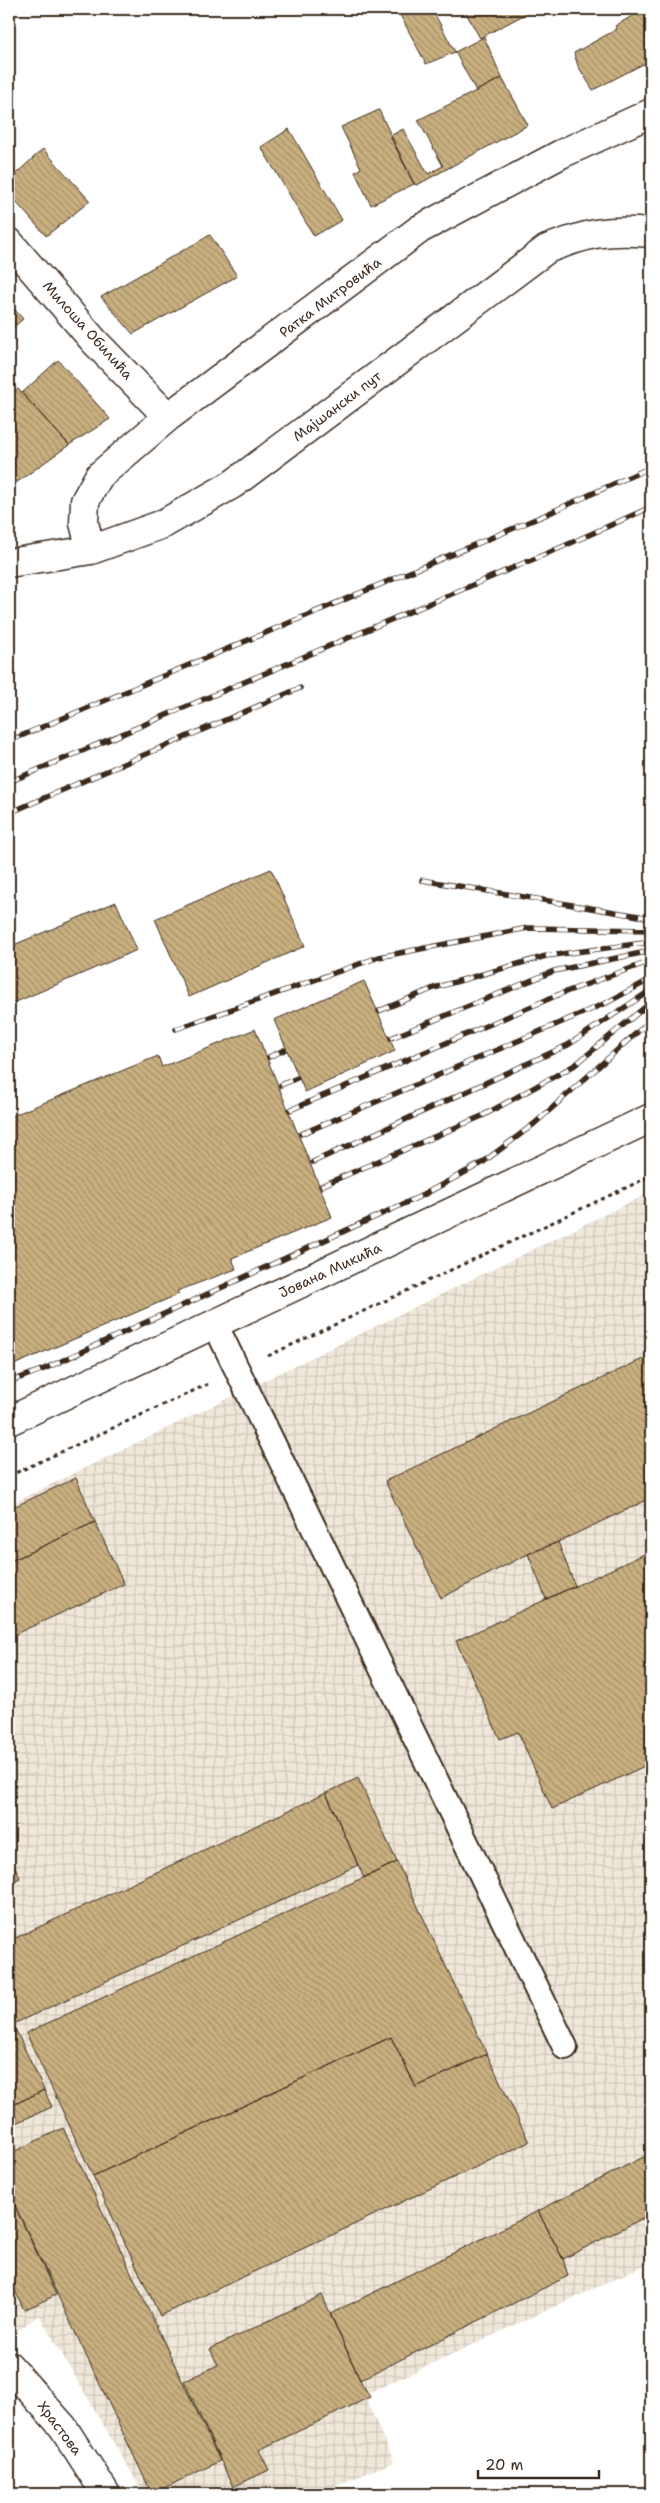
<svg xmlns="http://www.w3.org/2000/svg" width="660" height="2503" font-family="'Shantell Sans',sans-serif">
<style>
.industrial{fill:url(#industrial-grid)}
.building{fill:url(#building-back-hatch);stroke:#3b2a1e}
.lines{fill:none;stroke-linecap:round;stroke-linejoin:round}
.service-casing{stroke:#3b2a1e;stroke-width:28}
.minor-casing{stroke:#3b2a1e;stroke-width:31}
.tertiary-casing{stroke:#3b2a1e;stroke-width:31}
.path{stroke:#3b2a1e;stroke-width:3;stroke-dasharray:4 4;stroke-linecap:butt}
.service{stroke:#fff;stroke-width:24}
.minor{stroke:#fff;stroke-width:28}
.tertiary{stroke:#fff;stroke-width:28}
.rail-casing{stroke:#3b2a1e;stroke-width:5.5}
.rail{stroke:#fff;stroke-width:4;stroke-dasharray:11;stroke-linecap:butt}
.labels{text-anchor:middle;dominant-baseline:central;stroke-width:4.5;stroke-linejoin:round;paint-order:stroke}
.street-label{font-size:14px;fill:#3b2a1e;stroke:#fff}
</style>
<defs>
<pattern id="industrial-grid" width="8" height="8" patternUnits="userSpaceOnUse" patternTransform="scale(1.25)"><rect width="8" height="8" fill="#efe7d9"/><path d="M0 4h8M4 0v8" fill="none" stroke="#cec6ba"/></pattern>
<pattern id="building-back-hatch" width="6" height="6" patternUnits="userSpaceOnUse" patternTransform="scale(1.25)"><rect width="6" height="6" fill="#c9b080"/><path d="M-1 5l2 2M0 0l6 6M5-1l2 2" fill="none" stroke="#a48f68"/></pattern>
</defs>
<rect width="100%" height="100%" fill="#fff"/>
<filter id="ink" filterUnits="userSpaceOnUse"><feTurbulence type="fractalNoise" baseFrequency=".02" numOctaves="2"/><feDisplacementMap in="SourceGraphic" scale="10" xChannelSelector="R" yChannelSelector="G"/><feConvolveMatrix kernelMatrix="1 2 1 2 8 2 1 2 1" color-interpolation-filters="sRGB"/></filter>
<g filter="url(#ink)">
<path class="industrial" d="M651 1192V2262L364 2395 394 2462 316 2494H144L39 2315 13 2334 9 2329V1505Z"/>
<path class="building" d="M397 9H432L455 52 426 64Z
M473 9H535L480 38 466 13Z
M644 9 651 24V60L593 90 578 66 574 53 617 29 615 26Z
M484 37 502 78 476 91 455 52Z
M502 78 528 125 417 185 414 184 390 136 403 129 428 174 443 166 418 120Z
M379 110 414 184 371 205 355 172 361 168 341 127Z
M289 129 342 220 314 236 261 147Z
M43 149 90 201 46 236 9 194V180Z
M210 235 237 276 133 334 101 297Z
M9 303 23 319 9 331Z
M58 360 110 419 69 445 22 393Z
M18 389 69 445 9 488V395Z
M271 869 305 946 189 997 155 919Z
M116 902 137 950 9 1005V947Z
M364 981 395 1051 305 1092 274 1020Z
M255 1029 332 1217 232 1258 236 1269 177 1291 179 1294 9 1367V1117L158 1056 162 1067Z
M651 1355V1498L558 1542 528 1554 441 1598 385 1481Z
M76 1478 95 1522 9 1562V1509Z
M95 1522 124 1584 9 1637V1562Z
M558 1542 575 1586 546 1599 528 1554Z
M651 1551V1763L552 1809 518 1732 500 1739 456 1641Z
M358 1778 397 1862 364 1878 326 1793Z
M326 1793 358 1865 9 2026V1941Z
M9 1853 20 1878 9 1884Z
M397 1862 487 2054 416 2087 391 2037 93 2176 26 2033Z
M13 2024 44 2090 9 2107V2026Z
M391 2037 416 2087 487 2054 529 2142 160 2316 93 2176Z
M44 2090 52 2107 9 2126V2107Z
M63 2128 220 2461 152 2494 9 2193V2154Z
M651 2153V2214L563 2259 538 2211Z
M9 2193 56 2295 24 2310 9 2277Z
M538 2211 563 2259 568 2276 360 2380 330 2314Z
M322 2295 360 2380 370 2397 259 2450 269 2470 233 2487 184 2381 218 2365 210 2349Z"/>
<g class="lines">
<defs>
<path id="service" d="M215 1324 565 2047"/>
<path id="minor" d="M9 242 94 341 168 417
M91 550 84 523 85 501 99 476 168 417 420 229 561 154 651 113
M9 563 91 550 163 524 233 484 547 249C589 233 607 229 651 233
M9 2366 63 2427 106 2494"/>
<path id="tertiary" d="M9 1421 651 1118"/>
</defs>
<use href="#service" class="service-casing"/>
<use href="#minor" class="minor-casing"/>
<use href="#tertiary" class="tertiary-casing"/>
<path class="path" d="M268 1356 651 1176
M9 1476 208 1384"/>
<use href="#service" class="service"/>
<use href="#minor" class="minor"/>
<use href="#tertiary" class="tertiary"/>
<defs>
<path id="rail" d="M9 741 545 515 651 467
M9 782 562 547 651 507
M9 813 300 688
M422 880 651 918
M379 1011 434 988 546 956 651 942
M176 1029 379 957 528 928 651 930
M391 1038 554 971 651 951
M269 1057 284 1050
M281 1085 297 1078
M290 1110 560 994 651 961
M301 1134 606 1003 651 979
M313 1162 568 1045 651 990
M321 1186 482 1116 575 1065 651 1002
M9 1382 44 1369 423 1195 482 1163 534 1124 651 1020"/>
</defs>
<use href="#rail" class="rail-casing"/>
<use href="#rail" class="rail"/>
</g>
</g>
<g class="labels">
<g class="street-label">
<text transform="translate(330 297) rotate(-37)">Ратка Митровића</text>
<text transform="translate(88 330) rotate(48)">Милоша Обилића</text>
<text transform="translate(337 406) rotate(-37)">Мајшански пут</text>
<text transform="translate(330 1270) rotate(-25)">Јована Микића</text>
<text transform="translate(60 2428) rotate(53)">Храстова</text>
</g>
</g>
<rect width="660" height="2503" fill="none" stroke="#fff" stroke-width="30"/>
<rect x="15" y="15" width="630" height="2473" fill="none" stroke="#3b2a1e" stroke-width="2" filter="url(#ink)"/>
<path d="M478 2470v8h121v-8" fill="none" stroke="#3b2a1e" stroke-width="2.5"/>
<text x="485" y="2470" font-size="15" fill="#3b2a1e" stroke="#ffffff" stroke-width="4" paint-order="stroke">20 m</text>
</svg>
